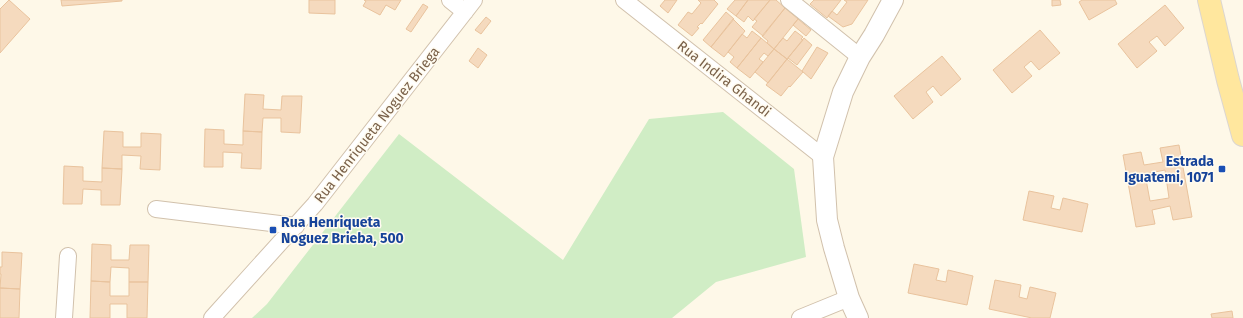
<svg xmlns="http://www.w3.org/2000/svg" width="1243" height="318" font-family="'Fira Sans',sans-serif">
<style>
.green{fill:#d0edc5}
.building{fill:#f5dabe;stroke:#e9c39d;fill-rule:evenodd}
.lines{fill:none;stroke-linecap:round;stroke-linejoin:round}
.minor-casing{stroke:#d1c1ac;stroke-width:18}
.tertiary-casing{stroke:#d1c1ac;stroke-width:22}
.primary-casing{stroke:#dcd6d0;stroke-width:24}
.minor{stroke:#fff;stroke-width:16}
.tertiary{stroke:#fff;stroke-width:20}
.primary{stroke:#ffe79e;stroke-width:22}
.transit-dot{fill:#1a4fb4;stroke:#fffbf0;stroke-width:1.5}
.labels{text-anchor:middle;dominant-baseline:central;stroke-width:3;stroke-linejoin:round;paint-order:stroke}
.street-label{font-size:14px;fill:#7a6149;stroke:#fffbf0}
.transit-label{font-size:14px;font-weight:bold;fill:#164399;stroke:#fffbf0;text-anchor:end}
</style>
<rect width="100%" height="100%" fill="#fef8e8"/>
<path class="green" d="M723 112 794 169 806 257 716 282 672 318H252L267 304 399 134 563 260 649 119Z"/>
<path class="building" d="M9 0 30 19 0 53V9Z
M61 0H122V1L62 6Z
M309 0H335V14L309 13Z
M364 0H401L395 10 386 5 380 15 363 6 366 1Z
M665 0H677L668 13 660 6Z
M698 0H714L718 4 702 24 701 23 697 27 699 28 692 36 678 25 688 12 692 14 701 3Z
M735 0H748L736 16 727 9Z
M748 0H770L753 21 748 16 744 22 736 16Z
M770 0H776L785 8 763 36 752 27 757 21 754 19Z
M814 0H841L827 18 810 4Z
M844 0H868L852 24 843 27 828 16 832 11 837 15 847 2Z
M1052 0H1060L1061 5 1052 6Z
M1082 0H1115L1117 4 1089 20 1079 2Z
M423 4 428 7 411 32 406 29Z
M1165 5 1184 28 1165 46 1157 36 1149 42 1157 51 1137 68 1118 44Z
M785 8 798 19 774 49 767 43 768 41 762 36Z
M726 12 734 19 711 47 703 40Z
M486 17 491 21 481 34 475 30Z
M733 19 745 31 724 57 711 47Z
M798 19 811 30 806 36 793 25Z
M1040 30 1060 53 1039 70 1031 61 1024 67 1032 76 1012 93 993 70Z
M752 31 761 38 737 68 730 62 734 57 728 52 742 34 747 38Z
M795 31 803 37 801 39 803 40 787 59 774 49 783 38 787 41Z
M761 38 774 49 768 56 764 53 759 59 763 62 750 78 737 68Z
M804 38 812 45 797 65 788 58Z
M817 47 828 53 811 79 802 71Z
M478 48 487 55 478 68 469 61Z
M774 49 787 59 768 83 755 72Z
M942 56 961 79 941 96 933 86 926 92 933 102 913 119 894 96Z
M787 59 803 72 790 87 789 86 781 96 766 85Z
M245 94 264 95 263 109 281 110 282 96H302L300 133 281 132V118H263L262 132 243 131Z
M205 129 224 130V144L243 145V131L262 132 261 169 241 168 242 153 223 152V167H204Z
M104 131 123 132V147H141V133L161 134 160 170 140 169 141 156 122 155V169L102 168Z
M1179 145 1192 217 1173 220 1170 206 1152 210 1155 224 1136 227 1123 155 1141 152 1144 165 1163 162 1160 148ZM1165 170 1169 198 1150 201 1145 174Z
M64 166 83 167V181L102 182V168L122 169 120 205H101V190L83 189 82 204H63Z
M1029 191 1054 196 1051 208 1060 210 1063 198 1088 204 1082 232 1023 220Z
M92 244 111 245V260H129L130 245H149L148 282H129V268L111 267 110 282 91 281Z
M2 252 22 253 20 289 0 288 1 274H0V267H2Z
M914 264 939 269 936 280 946 282 948 270 973 276 967 305 908 293Z
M995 280 1021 285 1019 297 1027 299 1030 287 1056 293 1050 318H1032L989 309Z
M91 281 110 282V296H129V282H148L147 318H127V304H110V318H90Z
M0 288 20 289 19 318H0Z
M1232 311 1233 318H1212L1211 314Z"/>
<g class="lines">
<defs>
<path id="minor" d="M450 0 465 12
M624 0 823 157
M789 0 860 57
M156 209 296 226
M64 318 68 256
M212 318 315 204 474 0
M800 318 849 298"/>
<path id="tertiary" d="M858 318 849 298 834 248 827 220 823 157 843 92 860 57 874 35 893 0"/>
<path id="primary" d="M1209 0 1228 80 1243 135"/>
</defs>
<use href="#minor" class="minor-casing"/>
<use href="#tertiary" class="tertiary-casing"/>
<use href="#primary" class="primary-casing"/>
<use href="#minor" class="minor"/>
<use href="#tertiary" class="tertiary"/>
<use href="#primary" class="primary"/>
</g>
<g class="transit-dot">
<rect x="1218" y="165" width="8" height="8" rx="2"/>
<rect x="269" y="226" width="8" height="8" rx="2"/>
</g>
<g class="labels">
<g class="street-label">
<text transform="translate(724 79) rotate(38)">Rua Indira Ghandi</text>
<text transform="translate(377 125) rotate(-52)">Rua Henriqueta Noguez Briega</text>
</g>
<g class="transit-label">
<text x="1214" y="161">Estrada<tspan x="1214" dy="16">Iguatemi, 1071</tspan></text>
<text x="281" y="222" text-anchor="start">Rua Henriqueta<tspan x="281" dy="16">Noguez Brieba, 500</tspan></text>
</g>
</g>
</svg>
